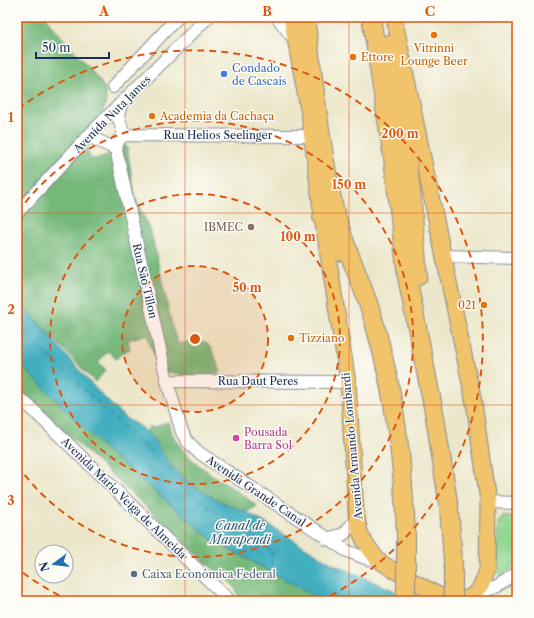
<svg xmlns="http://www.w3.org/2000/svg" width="534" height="618" font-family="'Libre Caslon Text',serif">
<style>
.green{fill:#93d790;stroke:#578377}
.forest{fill:#76b87a;stroke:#48746c}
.water{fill:#42afc0;stroke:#2e6f8f}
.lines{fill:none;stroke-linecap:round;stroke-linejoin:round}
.ferry{stroke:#295c80;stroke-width:1;stroke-dasharray:5 4;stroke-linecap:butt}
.minor-casing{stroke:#848b94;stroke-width:14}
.major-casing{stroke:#848b94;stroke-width:17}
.highway-casing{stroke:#848b94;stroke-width:20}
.minor{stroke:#fff;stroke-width:12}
.major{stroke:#f1c36a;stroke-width:15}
.highway{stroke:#f1c36a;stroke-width:18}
.highway-bridge-casing{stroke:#848b94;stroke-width:20;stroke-linecap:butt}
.highway-bridge{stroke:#f1c36a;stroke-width:18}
.grid{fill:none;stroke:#de5710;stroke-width:1;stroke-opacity:0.55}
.ring{fill:none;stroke:#de5710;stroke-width:2;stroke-dasharray:7 5}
.food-dot{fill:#e8710a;stroke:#fdfcf7;stroke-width:1.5}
.shop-dot{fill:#3f7fe0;stroke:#fdfcf7;stroke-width:1.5}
.education-dot{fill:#8d6e63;stroke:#fdfcf7;stroke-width:1.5}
.hotel-dot{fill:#d1479c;stroke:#fdfcf7;stroke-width:1.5}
.service-dot{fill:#5c6f8a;stroke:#fdfcf7;stroke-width:1.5}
.labels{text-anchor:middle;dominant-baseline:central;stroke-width:3;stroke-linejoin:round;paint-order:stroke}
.food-label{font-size:11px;fill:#c56008;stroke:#fdfcf7;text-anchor:start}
.shop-label{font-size:11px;fill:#366cbe;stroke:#fdfcf7;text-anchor:start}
.street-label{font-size:11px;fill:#1b2f5e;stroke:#fdfcf7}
.education-label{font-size:11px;fill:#785e54;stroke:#fdfcf7;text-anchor:end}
.hotel-label{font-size:11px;fill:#b23c85;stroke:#fdfcf7;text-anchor:start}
.service-label{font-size:11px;fill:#4e5e75;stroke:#fdfcf7;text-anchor:start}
.water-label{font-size:12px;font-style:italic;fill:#295c80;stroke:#fdfcf7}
.centre{fill:#de5710;stroke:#fdfcf7;stroke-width:2}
.ring-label{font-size:12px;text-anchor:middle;font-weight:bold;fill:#de5710;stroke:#fdfcf7;stroke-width:3;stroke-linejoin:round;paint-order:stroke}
.neatline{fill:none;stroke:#de5710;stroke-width:1.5}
.grid-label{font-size:13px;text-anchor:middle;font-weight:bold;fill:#de5710}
</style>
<rect width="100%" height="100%" fill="#fdfcf7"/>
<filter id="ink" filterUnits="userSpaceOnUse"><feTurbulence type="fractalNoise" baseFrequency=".025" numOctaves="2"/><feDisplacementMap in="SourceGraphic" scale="8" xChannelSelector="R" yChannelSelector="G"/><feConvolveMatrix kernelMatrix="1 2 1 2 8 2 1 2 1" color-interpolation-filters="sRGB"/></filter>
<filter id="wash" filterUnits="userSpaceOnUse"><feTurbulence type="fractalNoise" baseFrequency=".012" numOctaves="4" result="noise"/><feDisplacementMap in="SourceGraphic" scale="16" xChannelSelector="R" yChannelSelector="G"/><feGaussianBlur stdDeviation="0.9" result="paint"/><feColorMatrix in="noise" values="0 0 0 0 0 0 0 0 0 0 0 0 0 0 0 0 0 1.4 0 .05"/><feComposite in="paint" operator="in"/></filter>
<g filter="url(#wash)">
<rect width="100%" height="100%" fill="#ece7ca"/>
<path class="green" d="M503 517H517V564L502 575 497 572 498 522Z"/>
<path class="forest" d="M17 17H47L50 24C58 33 104 83 105 90 112 121 77 127 90 158 104 162 109 153 117 143L127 147 135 198 151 233 173 330 178 344C212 336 209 344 221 372 200 379 178 376 158 368L147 334 128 340 130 349 123 352 116 359 108 351 98 362 106 370 95 382 17 300Z
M17 361 106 450 216 543 241 555 324 601H242L233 585 202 559 17 387Z
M168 422C178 464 227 480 257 506L247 512C222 505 194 488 175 470 164 459 156 444 147 432L149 426 153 428Z"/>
<path class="water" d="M17 300C54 338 85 381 124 417 131 423 141 425 147 432 157 443 164 458 174 469 190 486 225 506 247 512L333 564 393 590 411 601H324L241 555 216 543 106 450 17 361Z"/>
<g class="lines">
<path class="ferry" d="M17 326 207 506 272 551 271 565"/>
</g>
</g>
<g filter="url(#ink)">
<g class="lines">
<defs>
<path id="minor" d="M277 17 294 39
M113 87 178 17
M121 105 118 116 124 135
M88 136 116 149
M312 136 124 135 118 141 116 149 167 381 182 432 187 441 198 452 347 551 368 559 378 560
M17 213 88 136 208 17
M444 256 517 258
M167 381 348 382
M17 397 30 407 230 601
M488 502 517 503
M327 539 344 534 357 518
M472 596 496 587 517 574"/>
<path id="major" d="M291 17 309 114 322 217 348 382 356 512 360 532 364 541 378 560 393 570 446 599H464L472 596 481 586 487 570 488 502 474 403 394 17"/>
<path id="highway" d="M305 17C314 80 320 145 334 208 344 247 363 283 374 322 395 394 403 461 406 536
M371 17 393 158 407 277 435 417 449 508 453 560
M388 44 411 188 418 276
M322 217 337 252"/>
</defs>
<use href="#minor" class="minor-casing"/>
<use href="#major" class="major-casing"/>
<use href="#highway" class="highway-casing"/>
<use href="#minor" class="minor"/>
<use href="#major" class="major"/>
<use href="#highway" class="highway"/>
<defs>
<path id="highway-bridge" d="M453 560V601
M406 601V536"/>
</defs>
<use href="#highway-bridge" class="highway-bridge-casing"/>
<use href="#highway-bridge" class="highway-bridge"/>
</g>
</g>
<path class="grid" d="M185 17V601M349 17V601M17 213H517M17 405H517"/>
<circle cx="195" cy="339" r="73" fill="#de5710" fill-opacity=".12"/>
<g class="ring">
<circle cx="195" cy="339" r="73"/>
<circle cx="195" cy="339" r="145"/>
<path d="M18 212A218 218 0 1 1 18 466"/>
<path d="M70 601A290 290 0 0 1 18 569M18 109A290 290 0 1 1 320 601"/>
</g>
<g class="food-dot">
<circle cx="434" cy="35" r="4"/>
<circle cx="353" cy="57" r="4"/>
<circle cx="152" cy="116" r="4"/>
<circle cx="484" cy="305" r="4"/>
<circle cx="291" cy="338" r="4"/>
</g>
<circle class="shop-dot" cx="224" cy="74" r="4"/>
<circle class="education-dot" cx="251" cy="227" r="4"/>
<circle class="hotel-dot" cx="236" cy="438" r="4"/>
<circle class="service-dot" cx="134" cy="574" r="4"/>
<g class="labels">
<g class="food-label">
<text x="434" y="48" text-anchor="middle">Vitrinni<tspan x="434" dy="13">Lounge Beer</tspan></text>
<text x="361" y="57">Ettore</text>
<text x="160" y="116">Academia da Cachaça</text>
<text x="476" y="305" text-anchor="end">021</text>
<text x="299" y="338">Tizziano</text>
</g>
<g class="shop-label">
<text x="232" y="68">Condado<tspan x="232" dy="13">de Cascais</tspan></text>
</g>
<g class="street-label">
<text transform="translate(112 114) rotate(-45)">Avenida Nuta James</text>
<text x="218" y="135">Rua Helios Seelinger</text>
<text transform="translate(145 281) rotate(77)">Rua São Tillon</text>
<text x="258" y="381">Rua Daut Peres</text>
<text transform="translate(352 446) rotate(-95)">Avenida Armando Lombardi</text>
<text transform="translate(256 491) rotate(34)">Avenida Grande Canal</text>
<text transform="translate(124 498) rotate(44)">Avenida Mario Veiga de Almeida</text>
</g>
<g class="education-label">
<text x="243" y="227">IBMEC</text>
</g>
<g class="hotel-label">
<text x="244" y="432">Pousada<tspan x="244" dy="13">Barra Sol</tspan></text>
</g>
<g class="service-label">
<text x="142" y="574">Caixa Econômica Federal</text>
</g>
<g class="water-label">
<text x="240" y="525">Canal de<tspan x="240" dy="14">Marapendi</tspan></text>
</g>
</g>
<circle cx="195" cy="339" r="6" class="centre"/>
<g class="ring-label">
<text x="400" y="138">200 m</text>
<text x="349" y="189">150 m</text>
<text x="298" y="241">100 m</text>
<text x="247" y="292">50 m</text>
</g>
<rect width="534" height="618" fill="none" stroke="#fdfcf7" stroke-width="44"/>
<g transform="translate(54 564) rotate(255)"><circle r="19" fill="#fdfcf7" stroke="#a3aaba"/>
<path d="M0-3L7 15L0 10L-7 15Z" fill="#1f6fb2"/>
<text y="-6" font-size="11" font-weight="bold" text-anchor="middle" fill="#1b2f5e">N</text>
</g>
<path d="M36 52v6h73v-6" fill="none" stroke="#1b2f5e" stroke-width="2"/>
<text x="42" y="52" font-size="12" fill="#1b2f5e" stroke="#fdfcf7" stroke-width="3" paint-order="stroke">50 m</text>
<rect x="22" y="22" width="490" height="574" class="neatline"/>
<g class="grid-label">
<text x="104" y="16">A</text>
<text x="267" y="16">B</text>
<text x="430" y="16">C</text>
<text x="11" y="122">1</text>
<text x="11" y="314">2</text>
<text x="11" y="505">3</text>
</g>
</svg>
